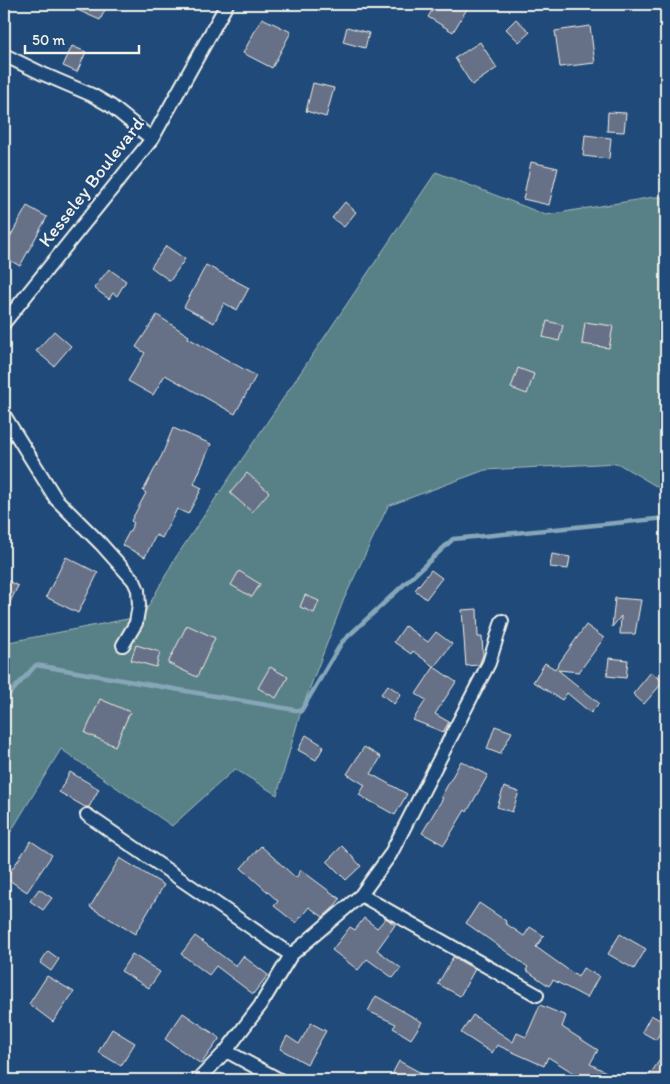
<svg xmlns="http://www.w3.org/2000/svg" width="670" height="1084" font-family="Itim,sans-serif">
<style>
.green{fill:#588187;stroke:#a6b9b8}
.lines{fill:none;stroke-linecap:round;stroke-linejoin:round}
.stream{stroke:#87a7b9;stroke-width:4.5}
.building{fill:#667087;stroke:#f4f1e8}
.street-casing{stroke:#f4f1e8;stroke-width:16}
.street{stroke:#1f4a7a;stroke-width:12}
.labels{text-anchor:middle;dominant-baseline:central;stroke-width:4.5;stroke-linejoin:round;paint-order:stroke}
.street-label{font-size:19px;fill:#f4f1e8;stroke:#1f4a7a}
</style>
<rect width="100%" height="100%" fill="#1f4a7a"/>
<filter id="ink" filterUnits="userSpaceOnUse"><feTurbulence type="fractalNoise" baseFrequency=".02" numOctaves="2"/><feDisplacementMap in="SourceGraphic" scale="10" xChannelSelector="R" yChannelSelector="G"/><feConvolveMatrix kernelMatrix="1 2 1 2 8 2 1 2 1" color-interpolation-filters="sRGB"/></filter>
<g filter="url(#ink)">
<path class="green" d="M436 172 546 215 654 197H666V492L617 463 485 470 388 506 344 599 301 711 277 795 235 769 172 826 61 749 4 843V643L143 616 174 560Z"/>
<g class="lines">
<path class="stream" d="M4 700 36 665 301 711 342 642 453 539 666 518"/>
</g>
<path class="building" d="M64 4H108L100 20Z
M436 4H470L453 32 428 17Z
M262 18 291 32 272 68 243 53Z
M516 19 530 32 519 42 506 29Z
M590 26 595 63 560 67 555 31Z
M347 27 369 33 365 48 343 42Z
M480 42 497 68 472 85 455 58Z
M72 46 86 52 77 72 63 66Z
M313 83 334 88 326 117 306 111Z
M608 112 626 113 624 132 607 131Z
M585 135 611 138 609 159 583 156Z
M531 162 558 168 549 205 523 199Z
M345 202 356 212 344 227 332 218Z
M27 206 47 217 20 266 4 257V248Z
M166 246 185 259 170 281 151 267Z
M206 265 249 288 237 310 224 303 214 323 184 307Z
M109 269 126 281 117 296 113 293 109 299 94 288Z
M157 315 189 336 188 338 256 376 235 414 165 375 153 395 128 381 145 353 136 347Z
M547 321 563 325 559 341 543 337Z
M585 322 613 326 609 348 582 344Z
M54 331 71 346 54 366 36 351Z
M518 368 534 374 527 394 511 388Z
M173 428 211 444 194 484 202 488 188 514 177 509 162 538 156 535 145 557 122 545 134 523 131 521 146 493 143 491 162 455Z
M247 473 269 492 252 512 230 493Z
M552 554 570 557 568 569 550 567Z
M66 557 98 573 78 613 46 597Z
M431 570 442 578 426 599 415 590Z
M239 571 260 584 252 597 231 585Z
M4 579 18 586 4 614Z
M305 595 319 601 314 613 300 607Z
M615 598 641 600 635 634H620L621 616 612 627Z
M477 609 478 637H482L483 655 479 665 466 666 462 610Z
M187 625 215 638 197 677 168 663Z
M586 625 604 638 579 672 558 670 599 703 591 713 567 693 562 700 533 682 545 663 555 669Z
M405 626 428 642 436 632 452 644 434 667 413 651 411 654 394 642Z
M136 645 160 652 156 667 131 660Z
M609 658 628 660 626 678 607 676Z
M270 667 288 677 276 698 258 688Z
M434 667 456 682 435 714 449 722 443 732 413 720 426 700 416 694Z
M651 672 663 682 644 704 633 694Z
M388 685 401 694 394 704 381 694Z
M100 699 130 712 115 746 85 733Z
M495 726 512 732 500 754 487 749Z
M306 735 324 746 316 760 298 750Z
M364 747 381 757 371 774 407 794 395 815 359 795 365 785 347 774Z
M461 761 488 775 467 812 465 810 444 845 422 833 443 798 441 797Z
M70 772 99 789 89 807H85L59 792Z
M504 787 519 792 512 812 497 807Z
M31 841 52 855 27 892 6 878Z
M261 846 296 878 301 870 340 899 333 908 323 917 309 907 296 923 274 906 278 901 241 868Z
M342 846 361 866 346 880 327 861Z
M120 858 164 885 135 934 90 907Z
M39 889 52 898 43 910 30 901Z
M479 903 506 921 505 923 524 936 530 927 544 936 536 947 578 977 583 968 599 976 587 998 553 980 549 986 526 970 528 967 466 923Z
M364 918 377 928 386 918 395 925 377 950 401 968 393 978 367 959 358 970 332 950 350 927 355 930Z
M620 934 646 949 634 969 608 954Z
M195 936 236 966 243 956 268 975 253 994 216 966 209 975 181 954Z
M48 951 59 959 51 971 40 963Z
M132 954 160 972 149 988 121 971Z
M453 957 475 969 460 996 438 984Z
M47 976 74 992 53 1022 29 1004Z
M376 996 422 1022 411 1039 393 1028 396 1024 368 1011Z
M540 1005 566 1016 562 1027 598 1050 590 1064 622 1080H585L548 1057 544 1066 497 1045 492 1053 461 1033 473 1015 513 1042 517 1033 526 1037Z
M183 1013 220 1038 201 1064 165 1039Z
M651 1015 665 1023 656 1040 642 1032Z
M311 1023 326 1031 307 1064 280 1049 287 1036 299 1044Z
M112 1029 135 1043 121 1066 98 1052Z
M666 1051V1080H646Z
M399 1061 434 1080H389Z"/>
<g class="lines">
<defs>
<path id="street" d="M4 55 43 74 92 95 111 106 152 139
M4 323 152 139 227 4
M4 415 56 499 101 544 134 581 138 590 139 605 136 623 123 645
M87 815 291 955
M361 895 537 995
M226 1051 280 1080
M198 1080 226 1051 260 1006 291 955 361 895 390 855 489 663 502 621"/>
</defs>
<use href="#street" class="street-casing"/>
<use href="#street" class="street"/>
</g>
</g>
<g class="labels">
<g class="street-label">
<text transform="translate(91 182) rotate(-52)">Kesseley Boulevard</text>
</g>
</g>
<rect width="670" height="1084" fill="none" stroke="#1f4a7a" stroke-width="20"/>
<rect x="10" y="10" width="650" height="1064" fill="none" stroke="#f4f1e8" stroke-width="2" filter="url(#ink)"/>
<path d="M25 45v8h114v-8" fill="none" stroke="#f4f1e8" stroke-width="2.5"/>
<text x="32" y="45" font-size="15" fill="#f4f1e8" stroke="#1f4a7a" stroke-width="4" paint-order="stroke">50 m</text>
</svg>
